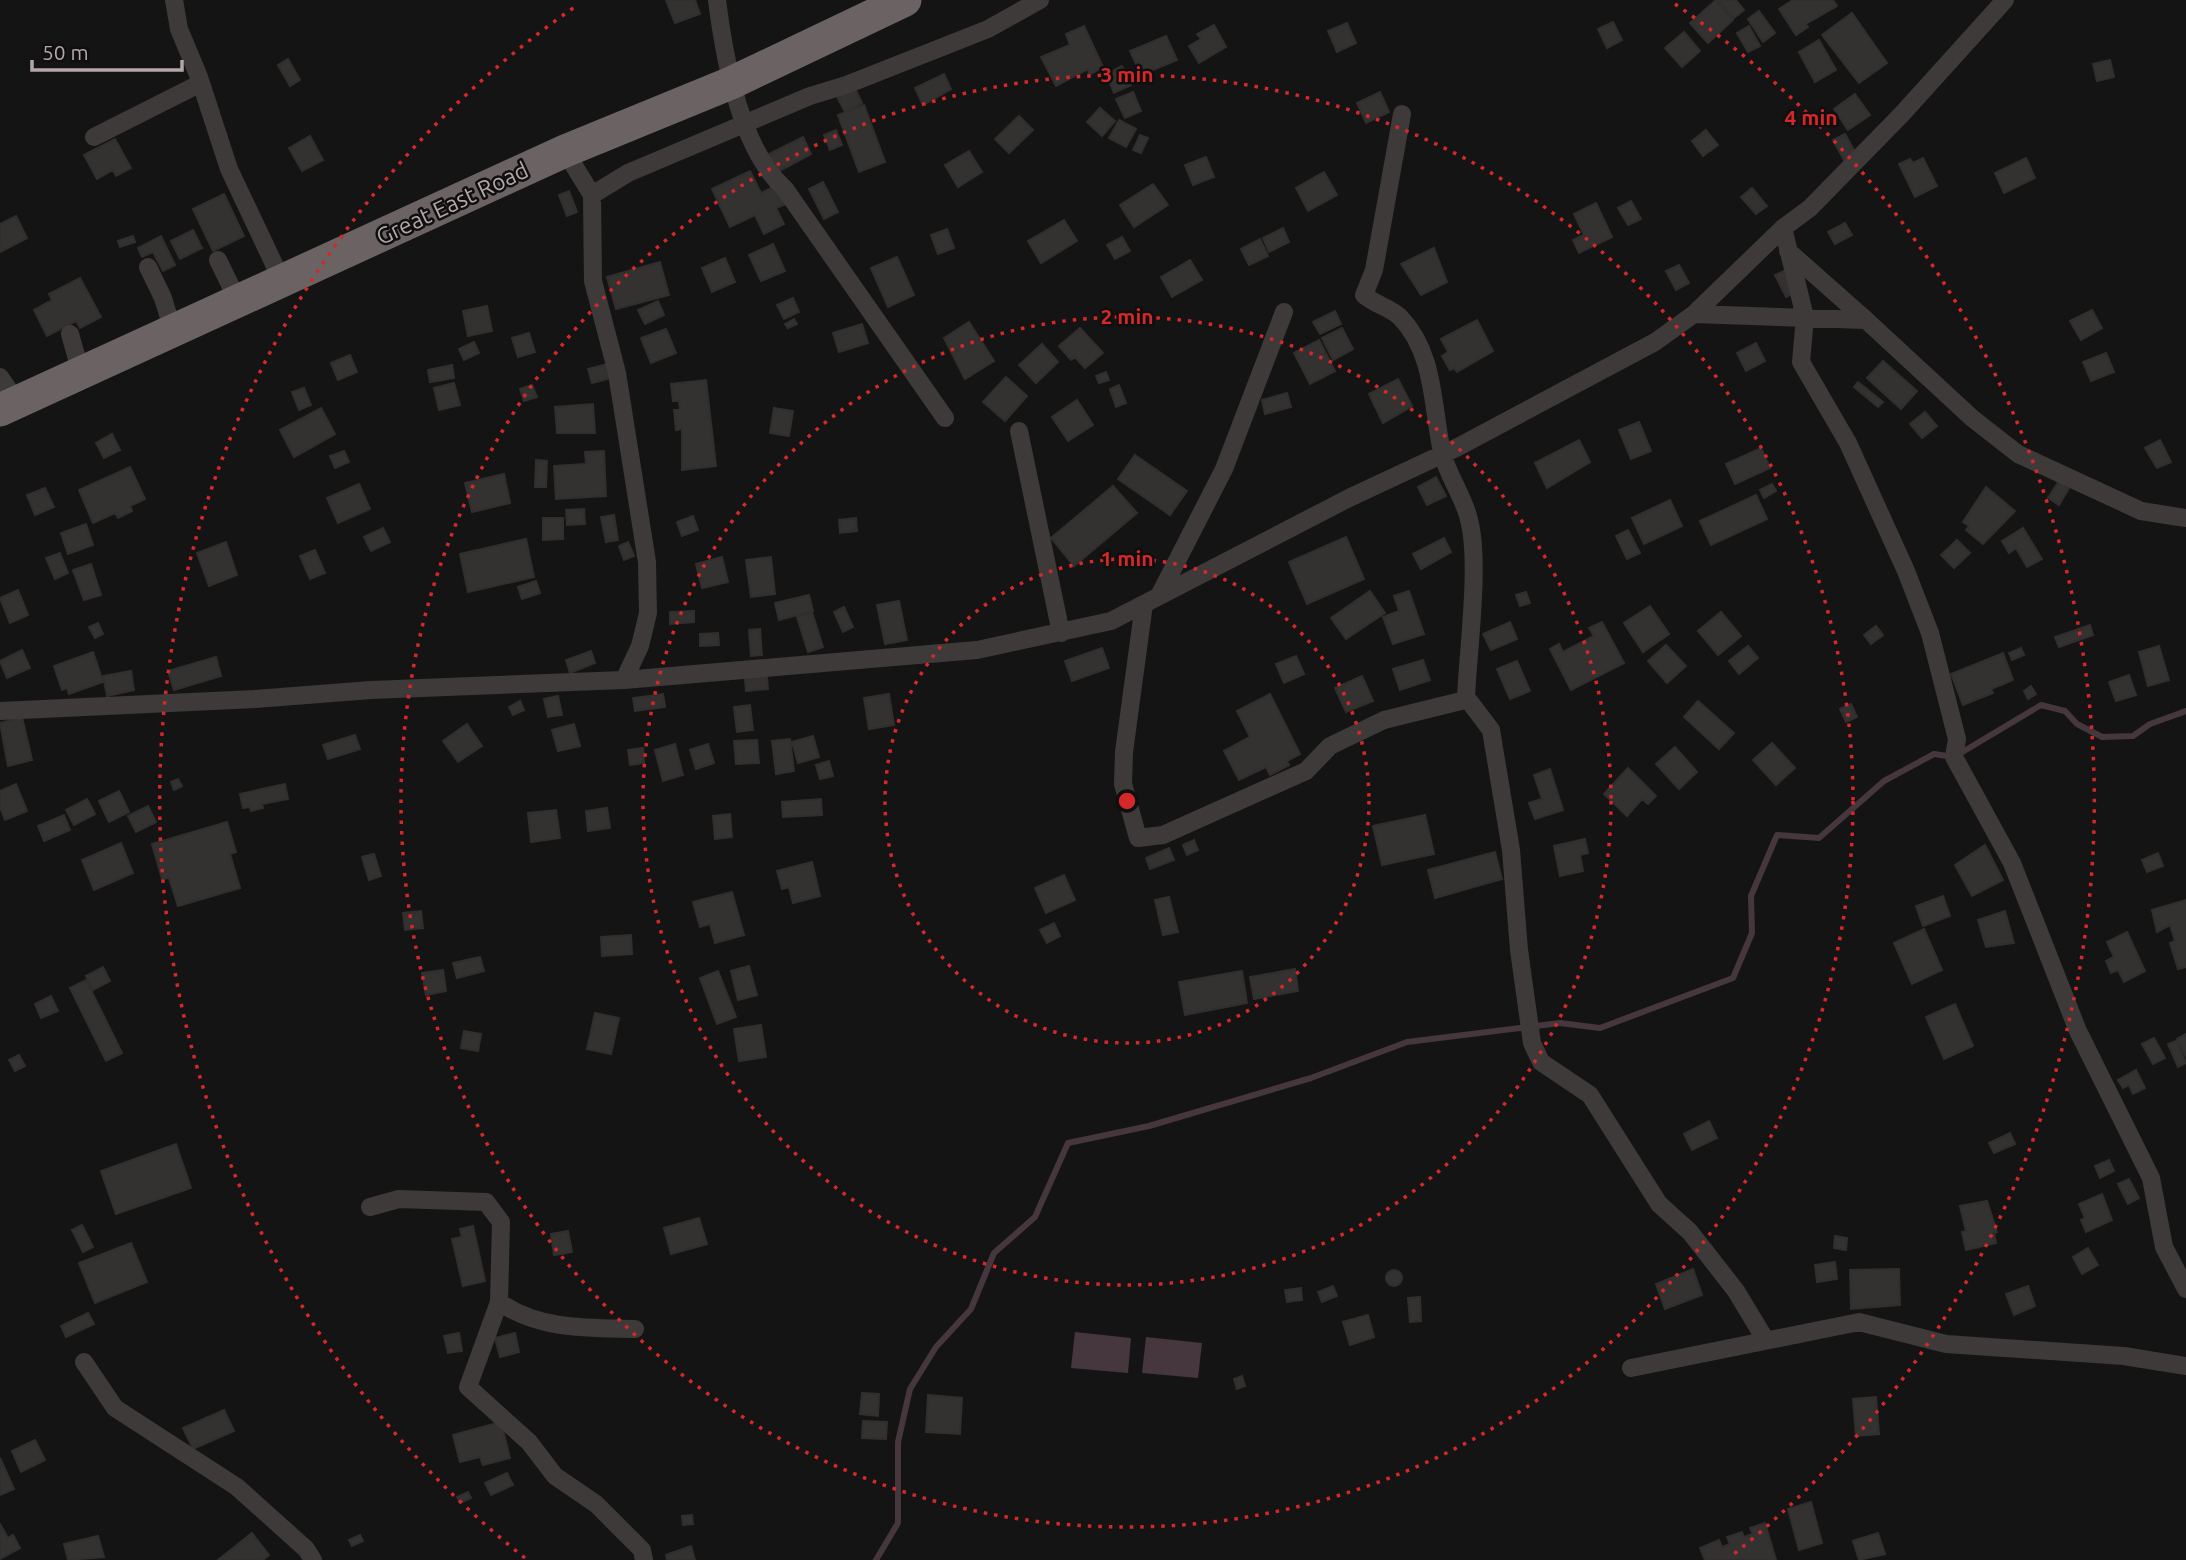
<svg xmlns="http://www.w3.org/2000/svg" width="2186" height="1560" font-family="Ubuntu,sans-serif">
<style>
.water{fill:#46363d}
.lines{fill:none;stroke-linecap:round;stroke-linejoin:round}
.stream{stroke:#46363d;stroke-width:6}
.building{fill:#343131;stroke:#312f2e;stroke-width:2}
.street{stroke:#3f3a3a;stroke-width:18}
.highway{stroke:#6a6263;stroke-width:33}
.ring{fill:none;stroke:#d62828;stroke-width:3.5;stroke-dasharray:3.5 7}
.labels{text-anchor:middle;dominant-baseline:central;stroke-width:5;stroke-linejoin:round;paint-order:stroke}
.street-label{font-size:23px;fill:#b4a7a9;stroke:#100f0f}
.centre{fill:#d62828;stroke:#100f0f;stroke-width:3.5}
.ring-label{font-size:21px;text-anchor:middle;font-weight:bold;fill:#d62828;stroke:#100f0f;stroke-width:5;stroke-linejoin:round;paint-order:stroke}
</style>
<rect width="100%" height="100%" fill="#151414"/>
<path class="water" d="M1075 1332 1131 1338 1128 1373 1071 1368Z
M1146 1337 1202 1343 1198 1378 1142 1373Z"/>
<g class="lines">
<path class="stream" d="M876 1560 898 1523V1442L910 1389 936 1347 971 1309 994 1253 1035 1217 1068 1143 1149 1126 1311 1078 1407 1042 1560 1023 1600 1028 1733 978 1752 933 1751 896 1777 835 1819 838 1884 781 1934 754 1954 757 2041 705 2065 711 2077 724 2102 737 2133 736 2150 724 2186 711"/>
</g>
<path class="building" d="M666 0H695L700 14 675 23Z
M1716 0 1733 20 1708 43 1690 23Z
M1718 0H1736L1744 10 1734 18Z
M1793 0H1833L1837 6 1806 24 1808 27 1796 35 1779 9Z
M1759 11 1775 33 1763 42 1748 19Z
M1852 13 1887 63 1859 83 1822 35Z
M1613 22 1622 40 1607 48 1598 29Z
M1347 23 1356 43 1337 52 1328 31Z
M1214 25 1226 47 1199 63 1189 46 1201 39 1197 34Z
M1084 26 1103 67 1089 75 1088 69 1056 86 1041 57 1070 45 1066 34Z
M1749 26 1760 46 1748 52 1737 33Z
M1684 32 1700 51 1682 67 1665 48Z
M1166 36 1177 60 1141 75 1130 51Z
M1819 40 1836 70 1815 82 1799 52Z
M288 59 300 80 290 86 278 65Z
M2110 60 2114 77 2097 81 2093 64Z
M1122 66 1131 85 1114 93 1106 74Z
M944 74 951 89 923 105 915 88Z
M853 84 862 103 845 112 835 93Z
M1133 92 1141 111 1125 118 1116 99Z
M1380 92 1389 112 1366 123 1357 103Z
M1855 94 1870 115 1848 130 1834 109Z
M864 105 885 162 859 172 838 115Z
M1100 108 1115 121 1102 136 1087 122Z
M1019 116 1033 130 1009 153 995 139Z
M1119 120 1136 129 1126 147 1109 138Z
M836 130 842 145 830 150 824 135Z
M1706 130 1718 145 1703 156 1692 141Z
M1845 134 1856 154 1844 160 1833 140Z
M1140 135 1148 138 1141 153 1133 150Z
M310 136 323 160 302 171 289 148Z
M803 137 811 154 774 174 765 156Z
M115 139 131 168 116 176 113 170 97 179 84 155Z
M969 151 982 172 958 187 945 165Z
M1206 157 1214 177 1193 185 1185 165Z
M1923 158 1937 186 1915 197 1899 164 1910 159 1913 163Z
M2026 158 2035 178 2004 193 1995 173Z
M750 171 761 193 777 185 786 204 776 208 784 224 764 234 755 215 730 227 712 189Z
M1324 172 1337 195 1308 211 1296 188Z
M823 182 838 212 824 219 809 189Z
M1153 184 1168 205 1134 227 1120 205Z
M1752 188 1767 206 1756 214 1741 197Z
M569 191 577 212 567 216 559 195Z
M224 194 244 236 213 251 193 209Z
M1631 201 1641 219 1628 225 1618 208Z
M1596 203 1612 237 1579 253 1573 240 1584 235 1574 214Z
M16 216 27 238 0 252V224Z
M1064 220 1077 241 1041 263 1028 241Z
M1845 223 1852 235 1835 244 1828 232Z
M1283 228 1289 242 1269 252 1263 238Z
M947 229 954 248 938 254 931 235Z
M193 230 202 248 180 259 171 241Z
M133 236 135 242 120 247 118 241Z
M161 236 175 265 163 271 153 252 142 257 138 248Z
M1122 237 1130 251 1115 259 1107 245Z
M1260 239 1268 256 1249 265 1241 249Z
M773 244 785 271 761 281 749 255Z
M1434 248 1447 282 1421 295 1401 264Z
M897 257 914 295 888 307 871 268Z
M725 258 735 282 712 292 702 268Z
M1190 260 1202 280 1172 297 1161 277Z
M660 262 669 295 616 309 607 277Z
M1679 265 1689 283 1676 290 1666 271Z
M1786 270 1797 292 1786 297 1775 275Z
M80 278 101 317 80 328 76 321 47 336 34 310 52 300 49 294Z
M793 298 799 312 784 319 777 305Z
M658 301 664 315 645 324 638 310Z
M487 306 492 331 468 336 463 311Z
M2092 310 2102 328 2081 340 2070 321Z
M1335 311 1341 324 1320 334 1313 322Z
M794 319 797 324 788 328 785 324Z
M1477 320 1493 351 1457 372 1454 368 1450 370 1442 356 1448 352 1441 339Z
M969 322 994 361 965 379 944 338Z
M862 324 868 343 839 352 833 333Z
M1080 328 1103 353 1085 368 1075 357 1071 360 1059 346Z
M1342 328 1353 349 1333 360 1322 338Z
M666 329 676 353 651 363 641 338Z
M529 333 535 352 518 357 512 338Z
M1319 340 1335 371 1310 384 1294 353Z
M474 342 479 353 464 360 459 349Z
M1756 343 1765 361 1746 371 1737 353Z
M1042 344 1058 362 1036 383 1019 365Z
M2106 353 2114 372 2091 381 2083 362Z
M350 355 357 372 338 380 331 363Z
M1883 361 1917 391 1901 409 1867 378Z
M608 364 611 378 592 383 588 369Z
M452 365 454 378 430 382 428 370Z
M1106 372 1109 380 1099 383 1096 376Z
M1006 377 1027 396 1005 421 983 402Z
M1398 379 1412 406 1383 423 1369 394Z
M706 380 716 466 682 470V429L676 430 674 410H680L679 401H673L671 384Z
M1858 382 1883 402 1878 407 1854 387Z
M454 383 460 405 439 410 434 388Z
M532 385 537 397 524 401 520 389Z
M1119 385 1126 403 1116 407 1110 389Z
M304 388 311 405 299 410 292 392Z
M1287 393 1291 407 1265 414 1262 400Z
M1077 400 1093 425 1068 441 1052 417Z
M593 404 595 433H557L555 407Z
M321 408 335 434 294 457 280 430Z
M774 408 793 411 789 436 770 433Z
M1925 412 1937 426 1922 438 1910 424Z
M1639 422 1651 451 1631 459 1619 430Z
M112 434 120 450 104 458 96 443Z
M1579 440 1590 462 1547 488 1535 463Z
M2160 440 2171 462 2157 468 2145 448Z
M1761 448 1770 468 1735 484 1726 464Z
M344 451 349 462 335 468 330 456Z
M604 451 606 496 556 499 554 466 586 464 585 452Z
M1135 455 1187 491 1170 515 1118 479Z
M536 460 547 461 546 487H535Z
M130 467 145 499 130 506 132 511 118 518 115 513 93 523 79 490Z
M504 474 510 503 472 512 465 483Z
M1436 477 1446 496 1427 505 1418 487Z
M2059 481 2069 488 2059 505 2048 498Z
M359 484 370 509 338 523 327 498Z
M1772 484 1776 491 1764 498 1760 490Z
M1113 486 1137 513 1074 566 1051 538Z
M1986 487 2015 511 1983 544 1966 530 1969 526 1963 522Z
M45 488 54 507 35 515 27 495Z
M1756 495 1767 519 1711 545 1700 521Z
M1670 500 1682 526 1644 544 1632 518Z
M584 509 585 524 567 525 566 510Z
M614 515 618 540 606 542 601 517Z
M693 516 698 530 682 536 677 522Z
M543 518H563V539L543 540Z
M856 518 857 531 840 533 839 520Z
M86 524 93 545 68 554 61 533Z
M383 528 390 542 371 551 364 537Z
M2023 528 2042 559 2027 567 2016 548 2009 553 2002 541Z
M1628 530 1640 553 1627 559 1616 536Z
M1346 537 1364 579 1307 604 1289 562Z
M1444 538 1451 552 1421 569 1413 554Z
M526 539 534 577 468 592 460 554Z
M1957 540 1970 553 1954 568 1941 555Z
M226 542 237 575 209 586 197 553Z
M628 542 634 556 624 560 619 546Z
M315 550 325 573 310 579 300 556Z
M60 553 68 573 55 579 46 558Z
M722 557 728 582 702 588 696 564Z
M771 557 775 594 751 597 746 560Z
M91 564 101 595 84 600 73 570Z
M536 581 540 593 522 599 518 587Z
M18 590 28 615 10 623 0 598Z
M1370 591 1385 613 1346 639 1331 618Z
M1409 591 1424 634 1393 644 1383 617 1399 611 1394 596Z
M1526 592 1530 603 1520 606 1516 595Z
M809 595 813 611 779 620 775 603Z
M899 601 907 640 885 644 877 605Z
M1650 606 1669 634 1643 652 1624 623Z
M844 607 853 627 843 632 834 612Z
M694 611V622L670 624V612Z
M812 612 823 647 808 652 797 617Z
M1721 612 1741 636 1718 655 1698 631Z
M1510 622 1517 639 1491 650 1483 634Z
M1602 622 1624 663 1571 690 1550 649 1559 644 1563 652 1594 636 1589 628Z
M98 623 103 634 95 638 89 627Z
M2090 625 2093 635 2059 647 2055 637Z
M1876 626 1883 635 1871 644 1864 635Z
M760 629 762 655 751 656 749 630Z
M718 633 719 645 700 646V634Z
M1666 645 1686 666 1667 683 1648 661Z
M1748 646 1758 658 1739 674 1729 661Z
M2159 646 2169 680 2148 686 2139 652Z
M1102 648 1109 668 1072 681 1065 661Z
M2021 648 2024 655 2012 660 2009 653Z
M22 650 30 668 7 678 0 661Z
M591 651 595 663 570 673 566 660Z
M93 652 103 682 69 694 67 688 62 690 54 666Z
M2003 653 2013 680 1991 689 1993 693 1963 705 1951 674Z
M1296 656 1304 674 1284 683 1276 664Z
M216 657 221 676 174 690 168 671Z
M1423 660 1430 680 1400 690 1393 669Z
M1517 661 1530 691 1510 699 1497 669Z
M131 671 134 690 107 696 103 676Z
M2129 675 2136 695 2116 701 2109 682Z
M767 676 768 689 746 691 745 679Z
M1362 676 1373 701 1346 712 1335 688Z
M2031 686 2036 694 2028 699 2024 691Z
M663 694 665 707 635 711 633 698Z
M889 694 894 725 869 729 864 698Z
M1270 694 1300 754 1287 761 1289 765 1270 775 1266 767 1239 780 1224 751 1250 737 1237 711Z
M558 696 562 715 548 717 544 699Z
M520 701 524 710 513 715 509 707Z
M1698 701 1734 733 1719 749 1684 717Z
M1851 704 1857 717 1846 722 1840 709Z
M750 705 753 730 737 732 734 707Z
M22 717 32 760 8 766 0 723Z
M467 724 482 746 458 762 443 741Z
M574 724 580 746 558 751 552 730Z
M355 735 360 749 328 759 323 745Z
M813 736 819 757 798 763 792 742Z
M790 739 794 771 776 774 772 741Z
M757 740 759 763 736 764 734 741Z
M1772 743 1795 768 1776 785 1753 760Z
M675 744 683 775 663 781 655 750Z
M708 744 714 763 696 769 690 750Z
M1675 747 1697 772 1679 789 1656 764Z
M643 748 644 763 630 765 628 750Z
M829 761 833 776 820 779 816 765Z
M1628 768 1656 796 1648 804 1642 799 1627 816 1604 794Z
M1550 769 1563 810 1535 819 1529 803 1542 799 1534 775Z
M178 779 182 786 174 790 171 782Z
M16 784 27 811 5 820 0 807V791Z
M285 784 288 799 262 804 263 808 251 811 250 807 243 808 240 794Z
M119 791 129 812 109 822 99 801Z
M87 799 95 814 74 825 66 810Z
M821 799 822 815 783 817 782 802Z
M148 806 156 822 136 832 128 816Z
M607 808 610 828 588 831 586 811Z
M556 810 560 838 531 842 528 813Z
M730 814 732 837 715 839 713 816Z
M64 815 70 830 44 841 38 826Z
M1425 815 1434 854 1382 865 1373 826Z
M227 822 236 852 230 854 240 888 178 906 169 878 162 879 152 844Z
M1585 839 1588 853 1580 855 1583 871 1560 876 1554 846Z
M1194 840 1198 850 1187 855 1183 845Z
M121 843 133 873 94 890 82 860Z
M1985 845 2003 880 1972 896 1955 865Z
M1169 848 1174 860 1150 869 1146 858Z
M1495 852 1502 879 1435 898 1428 870Z
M2158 853 2163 866 2147 872 2142 860Z
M374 854 381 876 369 880 362 857Z
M812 862 820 896 793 903 789 887 782 889 777 871Z
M1064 875 1075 900 1046 913 1035 888Z
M732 892 744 935 715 943 710 924 700 927 693 902Z
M1943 896 1950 916 1923 926 1916 906Z
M1169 897 1178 932 1163 935 1155 900Z
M2186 900V967L2178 969 2170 943 2175 941 2170 925 2157 932 2152 910Z
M421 911 423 928 405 930 403 913Z
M2005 911 2014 943 1986 947 1978 920Z
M1054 923 1060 936 1047 943 1040 930Z
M1924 929 1942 970 1912 984 1894 943Z
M2127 932 2145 971 2124 982 2118 970 2111 973 2106 961 2114 957 2107 942Z
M631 935 632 954 602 956 601 937Z
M480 957 484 971 457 978 453 963Z
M749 966 757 995 738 1000 731 971Z
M103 967 110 981 93 990 86 976Z
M1295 969 1298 991 1254 999 1250 977Z
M443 970 446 991 426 995 422 973Z
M718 971 736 1017 717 1024 700 978Z
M1242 971 1247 1003 1185 1015 1179 982Z
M86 980 122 1053 106 1061 70 988Z
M51 996 58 1011 41 1018 35 1004Z
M1955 1004 1973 1046 1944 1059 1926 1017Z
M595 1013 619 1018 611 1054 587 1049Z
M761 1025 766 1057 739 1061 734 1029Z
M464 1031 481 1034 478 1051 461 1048Z
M2186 1034V1057L2177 1039Z
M2154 1038 2165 1058 2153 1064 2142 1044Z
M2176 1041 2186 1063 2178 1067 2168 1044Z
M19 1055 25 1066 15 1071 9 1060Z
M2136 1070 2145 1088 2133 1094 2129 1085 2123 1088 2118 1080Z
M1709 1121 1717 1138 1692 1150 1684 1134Z
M2010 1133 2015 1144 1994 1153 1989 1143Z
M176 1144 191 1188 116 1214 101 1171Z
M2109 1160 2114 1171 2100 1178 2095 1166Z
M2129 1179 2139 1198 2128 1204 2118 1184Z
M2102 1194 2112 1220 2086 1232 2081 1220 2085 1218 2079 1204Z
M1987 1201 1997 1232 1994 1233 1996 1243 1966 1250 1962 1232 1966 1231 1960 1206Z
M699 1218 707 1244 671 1254 664 1228Z
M82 1225 93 1247 83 1252 72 1230Z
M473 1226 485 1281 463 1286 452 1239 462 1237 460 1229Z
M568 1231 572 1252 554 1255 551 1234Z
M1835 1236 1847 1238 1846 1250 1834 1248Z
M131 1243 147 1282 95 1303 79 1263Z
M2088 1248 2098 1265 2082 1274 2073 1257Z
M1835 1262 1837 1279 1817 1282 1815 1265Z
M1693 1269 1702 1295 1665 1309 1656 1284Z
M1899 1269 1900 1305 1851 1309 1850 1270Z
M1386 1278a8 8 0 1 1 16 0a8 8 0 1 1-16 0Z
M1333 1286 1337 1296 1322 1302 1318 1292Z
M2028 1286 2035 1306 2014 1315 2006 1294Z
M1301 1288 1302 1300 1287 1302 1285 1290Z
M1420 1297 1421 1321 1410 1322 1408 1298Z
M88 1313 94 1324 66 1337 61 1326Z
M1368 1315 1374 1337 1350 1345 1343 1322Z
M459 1333 462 1351 448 1353 444 1336Z
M515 1333 519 1352 500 1357 495 1338Z
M1242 1376 1245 1386 1237 1389 1234 1379Z
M862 1393 879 1394 878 1416 860 1414Z
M928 1395 962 1398 960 1434 926 1432Z
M1876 1397 1879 1434 1856 1436 1853 1399Z
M224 1410 234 1431 193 1449 183 1428Z
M863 1421 887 1422 886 1439 862 1438Z
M501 1422 510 1458 483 1465 480 1457 460 1462 453 1435Z
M35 1440 45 1460 21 1472 12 1451Z
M0 1458 14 1489 0 1495Z
M507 1473 513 1485 491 1495 485 1483Z
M468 1492 471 1498 460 1503 457 1497Z
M1811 1502 1822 1543 1799 1550 1788 1509Z
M692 1515 693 1524 683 1525 682 1516Z
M1765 1523 1776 1560H1705L1700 1548 1719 1540 1722 1547 1730 1544 1727 1537 1742 1532 1744 1537 1753 1534 1750 1528Z
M0 1524 8 1538 13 1535 20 1548 0 1559Z
M252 1533 269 1555 263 1560H218Z
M1878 1533 1885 1554 1859 1560 1853 1541Z
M360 1535 363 1541 352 1546 349 1540Z
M98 1536 104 1557 68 1560 64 1544Z
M691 1546 695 1560H667L666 1555Z"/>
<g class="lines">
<path class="street" d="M174 0 179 29 199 77 229 169 282 281
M717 0C724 57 740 149 785 189L945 418
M1402 114 1374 270 1364 295C1374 304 1391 308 1400 317 1435 353 1432 406 1442 452 1447 474 1462 494 1468 516 1481 558 1468 650 1466 697L1491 730 1511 850 1519 950 1532 1043 1541 1062 1590 1095 1659 1204 1690 1232 1736 1291 1765 1339
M94 137 201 83
M565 151 592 195 628 173 810 96 846 85 988 29 1040 0
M592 195 593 281 617 373 647 562 648 613 640 646 624 680
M1783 228 1805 317 1801 362 1848 443 1906 571 1930 633 1957 739 1954 757 2012 863 2078 1031 2151 1178 2164 1247 2186 1289
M1788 251 1866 320
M218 260 238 301
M148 267 163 298 173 331
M1694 314 1866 320 1972 418 2018 454 2141 511 2186 518
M70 334 81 373
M0 377 17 402
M1019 431 1061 633
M1159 596 1224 469 1284 312
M1144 604 1124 752 1123 784 1138 838 1163 835 1306 771 1330 746 1384 720 1461 701 1466 697
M0 711 255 699 371 690 624 680 977 650 1111 621 1349 498 1458 447 1655 342 1694 314 1783 228 1810 208 1902 114 2005 0
M370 1207 399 1199 486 1202 501 1222 499 1302C540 1330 586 1328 635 1329
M499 1302 468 1387 529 1442 555 1476 596 1504 642 1550 644 1560
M84 1362 115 1408 237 1487 306 1549 313 1560
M1631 1368 1859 1322 1946 1344 2124 1356 2186 1366"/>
<path class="highway" d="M0 410 565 151 731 83 905 0"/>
</g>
<g class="ring">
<circle cx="1127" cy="801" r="242"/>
<circle cx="1127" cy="801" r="484"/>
<circle cx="1127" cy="801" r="726"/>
<path d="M525 1558A967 967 0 0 1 579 4M1675 4A967 967 0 0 1 1729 1558"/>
</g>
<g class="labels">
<g class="street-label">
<text transform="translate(452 203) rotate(-25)">Great East Road</text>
</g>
</g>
<circle cx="1127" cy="801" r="10" class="centre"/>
<g class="ring-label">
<text x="1127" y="82">3 min</text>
<text x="1811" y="125">4 min</text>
<text x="1127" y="324">2 min</text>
<text x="1127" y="566">1 min</text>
</g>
<path d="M32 60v10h150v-10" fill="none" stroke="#b4a7a9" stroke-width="3.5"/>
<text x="42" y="60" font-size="21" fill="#b4a7a9" stroke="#100f0f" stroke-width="5" paint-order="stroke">50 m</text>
</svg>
